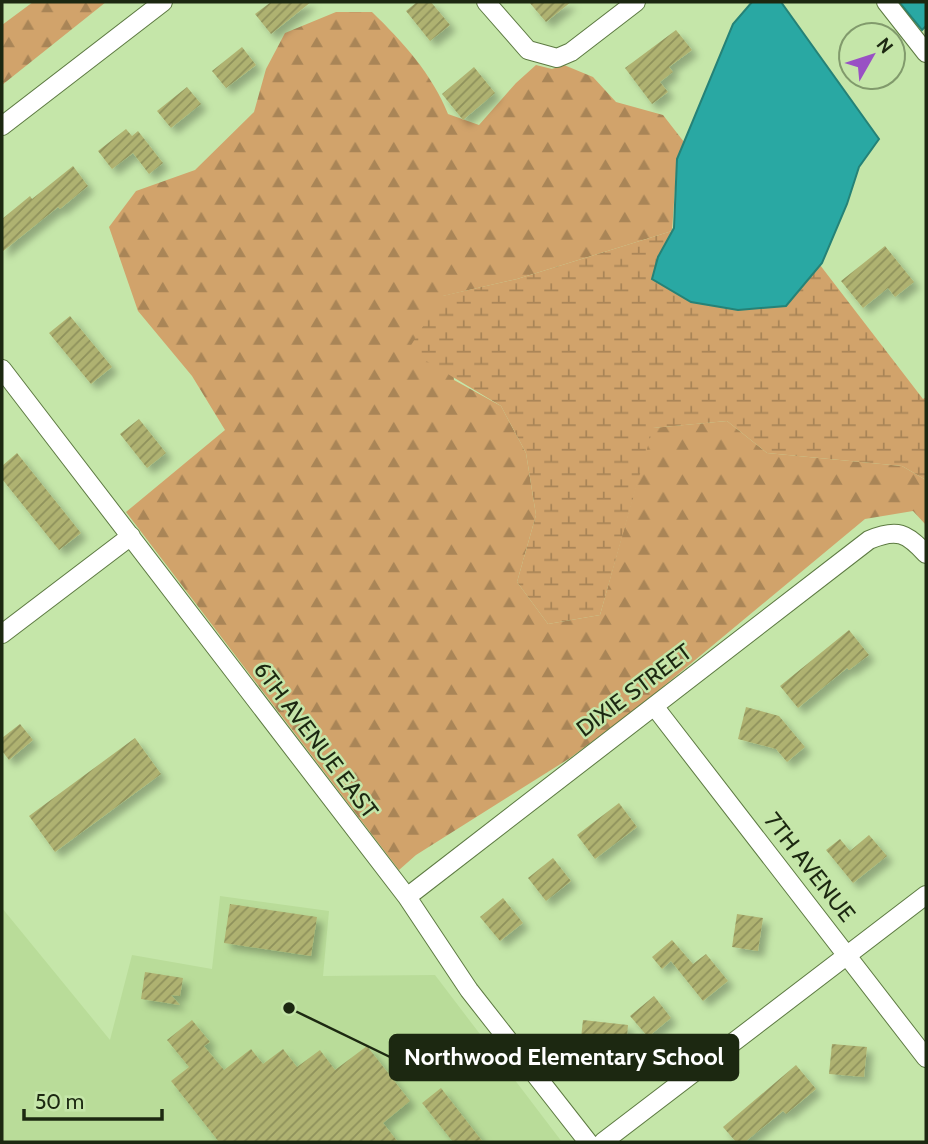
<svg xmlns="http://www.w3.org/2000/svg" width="928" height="1144" font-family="Cabin,sans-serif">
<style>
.built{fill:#b9dc99}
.forest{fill:url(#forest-firs)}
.wetland{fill:url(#wetland-marsh)}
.water{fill:#29a8a3;stroke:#258277;stroke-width:2}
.building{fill:url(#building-hatch);filter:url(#shadow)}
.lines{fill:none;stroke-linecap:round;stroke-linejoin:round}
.minor-casing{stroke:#5d7a42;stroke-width:20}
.minor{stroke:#fff;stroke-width:18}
.labels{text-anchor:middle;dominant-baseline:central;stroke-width:5;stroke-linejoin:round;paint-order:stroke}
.street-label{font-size:23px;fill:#1c2811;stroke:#c5e6a9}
.leader{fill:none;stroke:#1c2811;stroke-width:2.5}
.callout-dot{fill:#1c2811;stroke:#c5e6a9;stroke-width:2.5}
.callout{fill:#1c2811;stroke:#1c2811;stroke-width:2.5}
.callout-label{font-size:24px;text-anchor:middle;font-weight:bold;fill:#fff}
</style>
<defs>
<pattern id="forest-firs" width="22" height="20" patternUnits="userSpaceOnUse" patternTransform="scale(1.75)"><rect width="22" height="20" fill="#d1a36b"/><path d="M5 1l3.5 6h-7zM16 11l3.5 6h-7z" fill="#a98557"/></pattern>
<pattern id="wetland-marsh" width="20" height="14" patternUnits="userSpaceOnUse" patternTransform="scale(1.75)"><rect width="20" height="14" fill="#d1a36b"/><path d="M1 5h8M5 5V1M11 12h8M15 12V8" fill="none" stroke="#a98557"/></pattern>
<pattern id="building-hatch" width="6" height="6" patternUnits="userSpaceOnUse" patternTransform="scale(1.75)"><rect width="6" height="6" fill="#afb271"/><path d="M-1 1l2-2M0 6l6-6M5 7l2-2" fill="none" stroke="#8e915b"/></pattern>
<filter id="shadow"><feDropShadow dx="6" dy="6" stdDeviation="3.5" flood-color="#0004"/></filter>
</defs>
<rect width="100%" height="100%" fill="#c5e6a9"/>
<path class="built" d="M220 896 329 911 323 976 435 975 562 1142H2V908L110 1040 132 955 212 969Z"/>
<path class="forest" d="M33 2H106L2 85V25Z
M336 12H372C403 42 432 74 448 114L479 125 516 83 536 65 552 69 564 65 593 77 616 102 663 115 684 142 677 159 672 231 517 279 443 296 454 380 501 406 526 453 536 515 517 582 548 624 600 615 652 428 727 421 767 453 902 466 926 480V525L913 511 865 519 641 705 570 758 416 855 399 870 126 512 225 430 192 376 138 311 109 227 136 191 195 170 254 112 266 69 285 33Z"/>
<path class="wetland" d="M672 231 658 257 785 306 820 265 923 399 926 397V480L902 466 767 453 727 421 653 428 600 615 548 624 517 582 536 515 526 453 501 406 408 350 442 296 517 279Z"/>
<path class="water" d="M752 2H781L879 139 859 167 847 204 822 263 786 306 738 310 691 302 652 279 658 257 674 228 677 159 733 24Z
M899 2H926V26L922 30Z"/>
<path class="building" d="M271 2H311L271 34 255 14Z
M417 2H431L450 25 430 41 406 11Z
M529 2H571L546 22Z
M676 30 692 50 669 67 673 72 660 82 668 92 652 104 625 68Z
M242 47 256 65 226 88 212 71Z
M474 67 495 93 463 120 442 94Z
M187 87 201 104 171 128 157 111Z
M126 129 132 136 138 131 163 163 149 174 133 153 112 169 98 151Z
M73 166 88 186 60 209 58 207 2 252V219L30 196 32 199Z
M885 246 914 282 895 297 888 288 863 308 841 281Z
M70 316 112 367 91 384 49 333Z
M139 419 166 453 147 468 120 434Z
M17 453 81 533 59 550 2 479V466Z
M849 630 869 655 849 670 847 668 798 708 780 686Z
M746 707 779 716 805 747 787 762 776 749 738 739Z
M20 724 33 740 9 760 2 751V738Z
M135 738 161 774 55 852 29 816Z
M619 803 637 827 595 859 577 835Z
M869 835 887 856 853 883 826 850 840 839 850 851Z
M553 858 571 881 546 901 528 878Z
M503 898 523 923 500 941 480 917Z
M230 904 317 917 311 956 224 943Z
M737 914 763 918 758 951 732 947Z
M672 940 693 964 706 954 728 981 703 1001 671 961 662 969 652 957Z
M145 972 183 978 180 996 171 995 180 1005 141 999Z
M654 996 671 1018 648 1037 630 1016Z
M192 1020 210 1042 204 1046 224 1070 251 1049 263 1064 283 1049 297 1067 320 1050 335 1070 367 1046 410 1101 383 1123 398 1142H219L171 1081 189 1067 167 1040Z
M583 1020 628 1025 625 1061 579 1056Z
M832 1044 867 1047 864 1077 829 1074Z
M796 1065 816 1089 786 1114 783 1111 745 1142H736L723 1127Z
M441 1088 483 1142H453L422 1103Z"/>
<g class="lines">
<defs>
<path id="minor" d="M486 2 528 50 557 58 571 52 636 2
M886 2 926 53
M2 126 163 2
M2 369 407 897 469 990 588 1142
M2 634 131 536
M654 706 926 1058
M407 897 869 540C897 528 907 533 926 554
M603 1142 926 895"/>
</defs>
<use href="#minor" class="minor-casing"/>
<use href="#minor" class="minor"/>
</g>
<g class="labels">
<g class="street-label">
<text transform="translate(634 690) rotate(-37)">DIXIE STREET</text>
<text transform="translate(316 740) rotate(53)">6TH AVENUE EAST</text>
<text transform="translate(810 867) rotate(52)">7TH AVENUE</text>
</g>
</g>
<path class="leader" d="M289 1008L390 1057"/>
<circle class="callout-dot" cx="289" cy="1008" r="7"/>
<rect class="callout" x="390" y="1035" width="348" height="45" rx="7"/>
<g class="callout-label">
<text x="564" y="1065">Northwood Elementary School</text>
</g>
<rect width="928" height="1144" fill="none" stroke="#1c2811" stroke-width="7"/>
<g transform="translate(872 56) rotate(51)"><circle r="33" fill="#c5e6a9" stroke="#819a6c" stroke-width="2"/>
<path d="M0-5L12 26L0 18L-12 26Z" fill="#9951c4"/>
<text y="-10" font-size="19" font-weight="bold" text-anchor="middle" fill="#1c2811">N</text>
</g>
<path d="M24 1109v10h138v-10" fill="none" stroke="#1c2811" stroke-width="3.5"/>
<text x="35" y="1109" font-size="21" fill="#1c2811" stroke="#c5e6a9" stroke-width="5" paint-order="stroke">50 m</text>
</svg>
